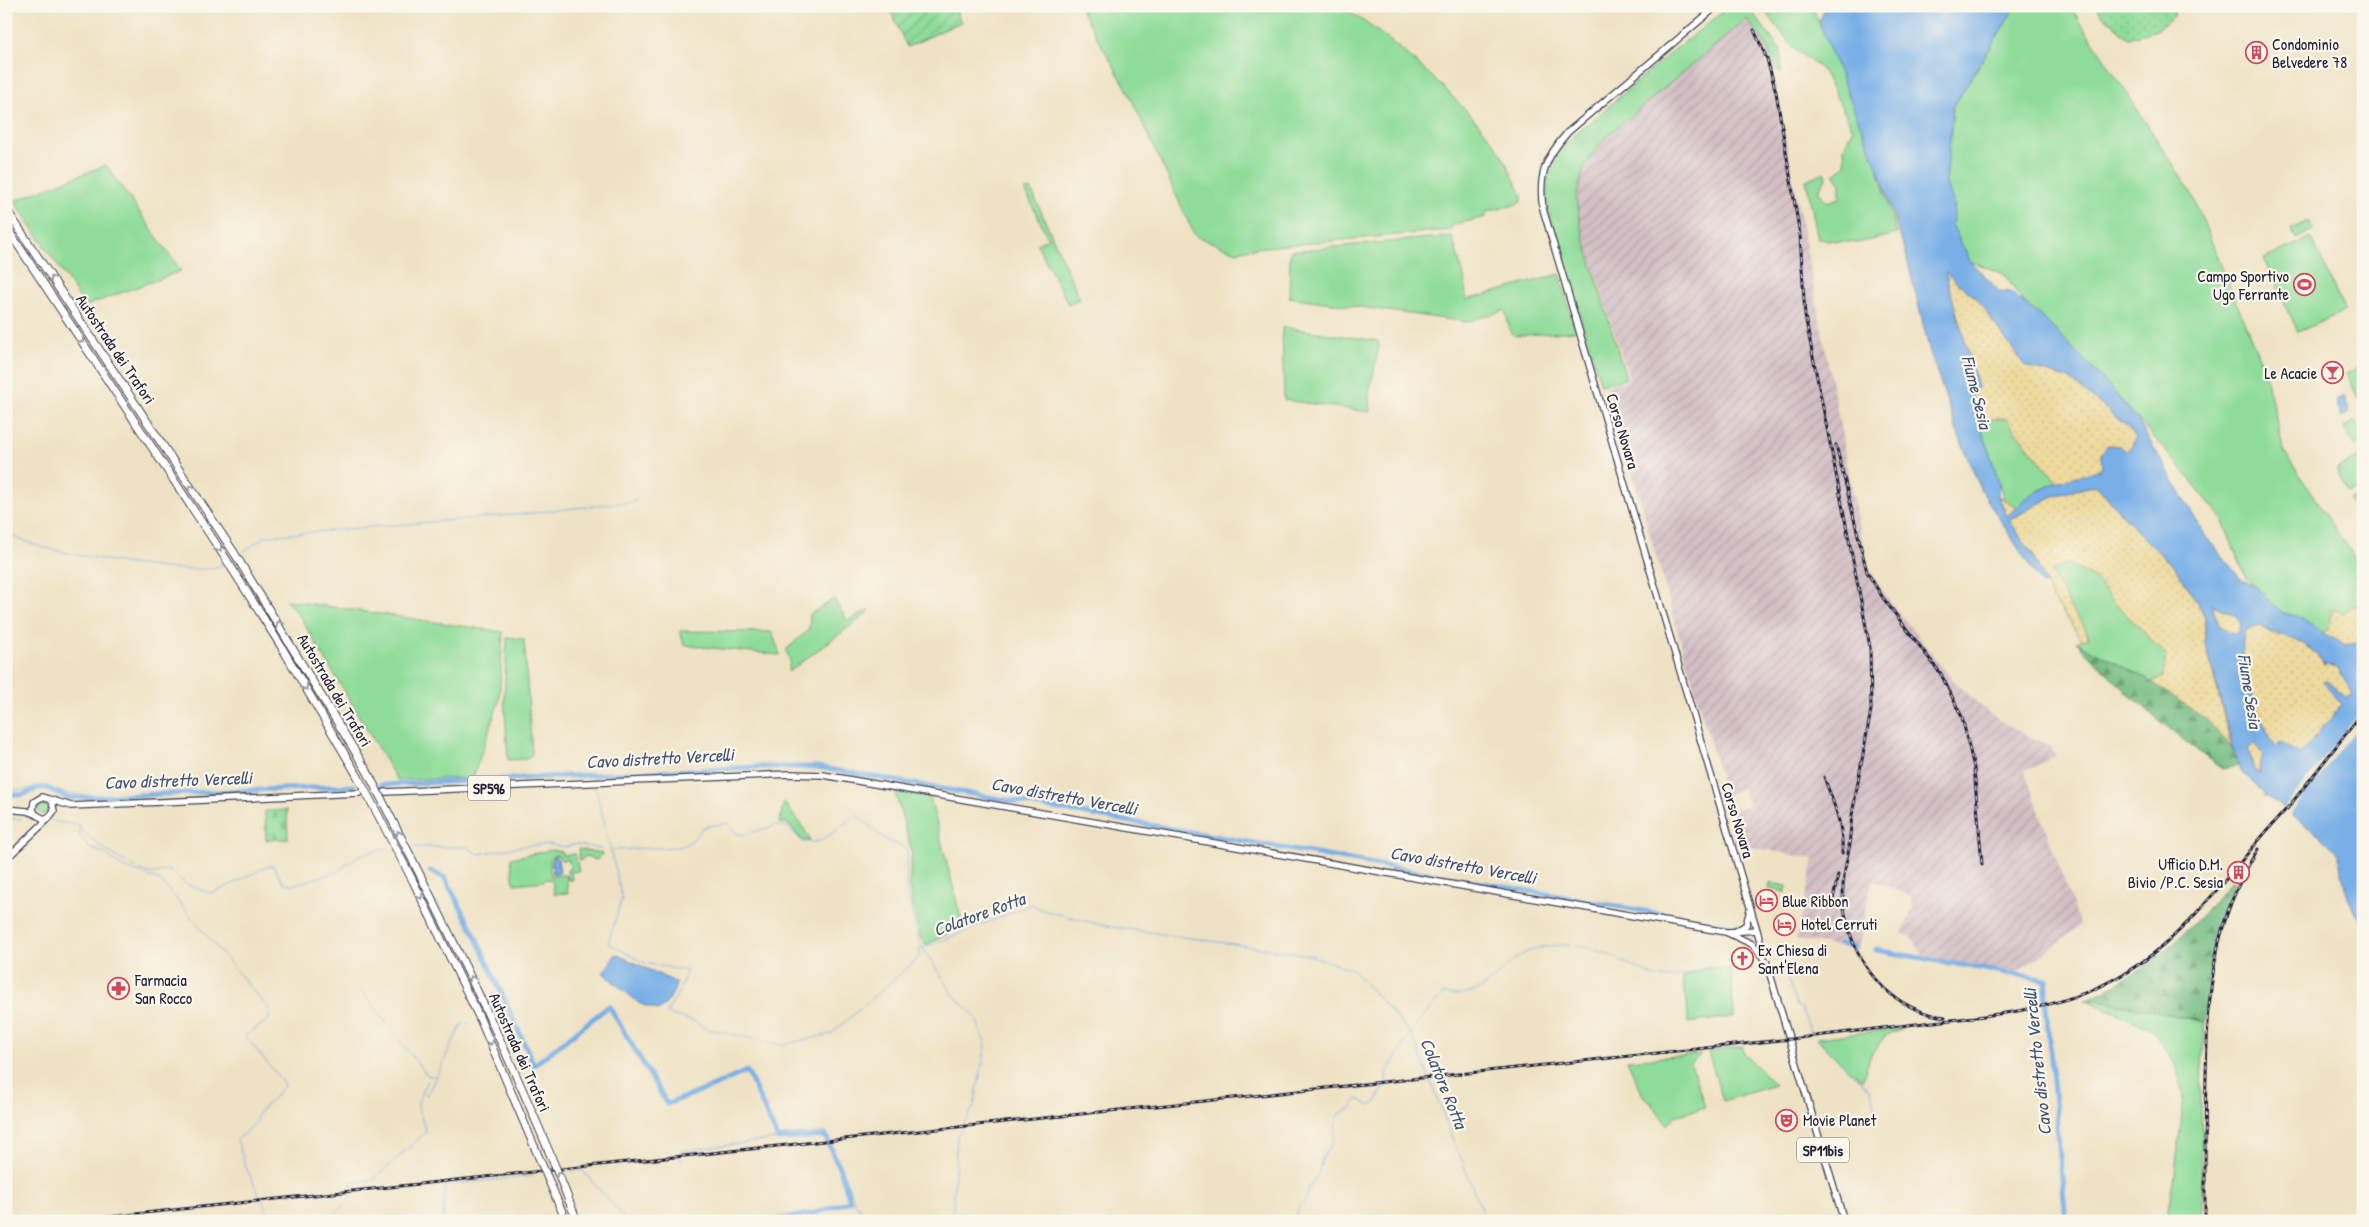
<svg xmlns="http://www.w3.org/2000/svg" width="2369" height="1227" font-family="'Patrick Hand',sans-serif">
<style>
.industrial{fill:url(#industrial-furrows)}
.grass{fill:#8fdc9a;stroke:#587f6a}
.forest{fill:url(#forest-firs);stroke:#4a6f5e}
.sand{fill:url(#sand-dots);stroke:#887e6c}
.cemetery{fill:url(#cemetery-stones);stroke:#587f6a}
.park{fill:url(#park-dots);stroke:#587f6a}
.garden{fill:url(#garden-furrows);stroke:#587f6a}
.water{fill:#78afe7;stroke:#4d6891;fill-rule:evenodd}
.pier{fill:#efe2c4}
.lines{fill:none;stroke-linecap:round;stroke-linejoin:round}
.stream{stroke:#78afe7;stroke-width:1}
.canal{stroke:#78afe7;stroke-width:5}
.major-casing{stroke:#413f50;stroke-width:8}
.highway-casing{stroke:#413f50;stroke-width:9}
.major{stroke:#fff;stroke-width:5.5}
.highway{stroke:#fff;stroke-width:7}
.rail-casing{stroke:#22223b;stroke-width:3}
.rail{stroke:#fbf7ec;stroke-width:1;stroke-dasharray:4;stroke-linecap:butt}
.highway-bridge-casing{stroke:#413f50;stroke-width:9;stroke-linecap:butt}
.highway-bridge{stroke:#fff;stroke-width:7}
.oneway{stroke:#9c9ca7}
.labels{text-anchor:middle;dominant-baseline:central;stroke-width:4.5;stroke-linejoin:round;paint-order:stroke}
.shield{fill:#fbf7ec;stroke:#636270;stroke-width:1}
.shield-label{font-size:15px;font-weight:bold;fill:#22223b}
.poi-label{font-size:16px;fill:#22223b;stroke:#fbf7ec;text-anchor:start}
.street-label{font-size:16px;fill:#22223b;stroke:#fbf7ec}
.water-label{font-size:18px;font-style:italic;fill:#405377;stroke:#fbf7ec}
</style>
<defs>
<pattern id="industrial-furrows" width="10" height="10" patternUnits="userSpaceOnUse" patternTransform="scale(1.25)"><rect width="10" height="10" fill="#d2bec4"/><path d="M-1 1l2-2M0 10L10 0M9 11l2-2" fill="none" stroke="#b4a3a9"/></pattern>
<pattern id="forest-firs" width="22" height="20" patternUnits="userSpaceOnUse" patternTransform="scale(1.25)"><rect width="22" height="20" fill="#73bc82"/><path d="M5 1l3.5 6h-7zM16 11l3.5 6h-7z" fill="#5e986c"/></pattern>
<pattern id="sand-dots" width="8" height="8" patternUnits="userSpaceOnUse" patternTransform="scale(1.25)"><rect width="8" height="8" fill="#eeda9e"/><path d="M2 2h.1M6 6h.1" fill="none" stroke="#ccbb89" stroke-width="1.8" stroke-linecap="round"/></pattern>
<pattern id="cemetery-stones" width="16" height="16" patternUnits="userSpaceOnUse" patternTransform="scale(1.25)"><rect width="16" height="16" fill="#8fdc9a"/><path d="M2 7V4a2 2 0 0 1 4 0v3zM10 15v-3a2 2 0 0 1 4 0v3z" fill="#7bbc86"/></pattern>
<pattern id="park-dots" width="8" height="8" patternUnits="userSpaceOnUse" patternTransform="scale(1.25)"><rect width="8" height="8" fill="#8fdc9a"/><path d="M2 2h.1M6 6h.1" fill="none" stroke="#7bbc86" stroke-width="1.8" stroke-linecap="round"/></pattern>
<pattern id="garden-furrows" width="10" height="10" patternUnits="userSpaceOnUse" patternTransform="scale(1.25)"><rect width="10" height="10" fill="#8fdc9a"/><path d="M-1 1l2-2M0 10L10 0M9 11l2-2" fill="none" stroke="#7bbc86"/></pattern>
</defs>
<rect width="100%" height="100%" fill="#fbf7ec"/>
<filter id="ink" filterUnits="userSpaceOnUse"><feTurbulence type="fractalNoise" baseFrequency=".02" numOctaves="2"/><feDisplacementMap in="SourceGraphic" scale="10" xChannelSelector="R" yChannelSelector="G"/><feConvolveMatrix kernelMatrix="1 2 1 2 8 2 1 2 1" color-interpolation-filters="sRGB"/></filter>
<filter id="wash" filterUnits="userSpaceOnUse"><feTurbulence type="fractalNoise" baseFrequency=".0096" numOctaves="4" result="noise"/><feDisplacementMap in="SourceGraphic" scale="20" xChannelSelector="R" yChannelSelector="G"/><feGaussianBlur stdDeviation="1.12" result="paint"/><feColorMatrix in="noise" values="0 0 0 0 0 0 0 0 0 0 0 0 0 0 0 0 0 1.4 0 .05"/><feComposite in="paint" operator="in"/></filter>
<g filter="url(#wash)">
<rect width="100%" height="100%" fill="#efe2c4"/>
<path class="industrial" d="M1748 18 1768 47 1866 562 1881 590 1954 682 1989 713 2018 731 2049 745 2056 756 2025 771 2080 925 2044 954 2015 973 1921 957 1923 954 1911 937 1902 933 1913 908 1911 896 1872 880 1858 950 1796 939 1814 859 1736 844 1730 811 1749 805 1743 789 1725 794 1607 386 1629 379 1581 228 1576 198 1578 183 1593 153 1607 136Z"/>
<path class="grass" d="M1079 6H1340C1393 38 1457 95 1495 144 1506 159 1513 179 1522 195V201L1515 205 1486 212V217L1453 225 1450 230 1245 249 1237 252 1195 236 1127 89Z
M1730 6H1746L1750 9 1781 51V74L1774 66 1768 47 1747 19 1607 136 1593 153 1584 168 1576 198 1581 228 1626 378 1601 385 1551 221C1543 186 1545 163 1573 137L1668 55Z
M1761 6H1812L1871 146 1897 234 1857 243 1818 239 1806 180 1825 172 1826 178 1818 191 1827 202 1840 198V183L1834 174 1845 166 1844 147 1853 129 1824 73 1816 64 1796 51Z
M2016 6H2070L2191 192 2265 372 2284 452 2354 557 2363 567V605L2351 607 2323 633 2297 616 2283 613 2246 578 2221 517 2178 465 2100 376 2021 299 2004 274 1970 261 1952 225 1946 183 1953 107Z
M106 165 181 271 85 306 14 201Z
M1031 189 1080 299 1068 304 1037 244 1048 238 1025 190Z
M2308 221 2313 230 2296 239 2291 229Z
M1452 236 1465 281 1466 300 1560 274 1575 331 1515 336 1510 331 1505 310 1466 322 1289 297 1290 251Z
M2311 237 2345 311 2298 332 2264 259Z
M1282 327 1378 341 1379 347 1369 394 1370 412 1284 400Z
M2360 366 2363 372V397L2358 399 2346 373Z
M1979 419H2006L2057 482 2030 495 2018 508 2008 504 2004 499Z
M2356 421 2363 435V441L2354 446 2344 427Z
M2363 455V485L2348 493 2336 469Z
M2360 493 2363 497V522L2349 500Z
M2068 563 2097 580 2110 598 2166 655 2163 677 2152 682 2076 642 2089 637 2083 624 2072 611 2051 571Z
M834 599 848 621 869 609 868 613 788 672 790 661 786 650 809 629 810 614Z
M285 600 503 632 499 701 473 778 397 780 299 615Z
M680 631 772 632 780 655 684 645Z
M507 637 524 639 532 754 527 759 508 760 504 697Z
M895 792 930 797 963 926 926 945 920 936 909 888 912 852Z
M37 808a6 6 0 1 1 12 0a6 6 0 1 1-12 0Z
M784 802 804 829 810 841 802 840 787 823H779Z
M578 849 602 853 601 856 596 860 586 856 580 861Z
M552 850 562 852V855L575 854 579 871 571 872 572 880H568L567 870 570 869 569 860H561L559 856 554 855 550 860 551 876 566 875 568 893 554 894 552 880 545 879 544 881 514 884 511 858Z
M1770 883 1787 886 1786 892 1769 889Z
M1707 967 1731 969 1734 1017 1688 1023 1687 1002 1682 978Z
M2087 1000H2100L2205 1022 2201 1081 2202 1221H2167L2174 1181 2184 1097 2176 1065 2152 1029Z
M1903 1028 1885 1036 1871 1055 1862 1080 1837 1059 1817 1038Z
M1744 1046 1742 1049 1744 1053 1775 1085 1723 1101 1708 1052Z
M1701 1054 1691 1064 1705 1107 1675 1116 1667 1125 1651 1102 1643 1096 1627 1060Z"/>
<path class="forest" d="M2076 642C2120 665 2206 705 2232 748 2236 754 2236 760 2238 766L2222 769C2169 731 2121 689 2076 642Z
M2231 882H2235L2214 932 2205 1022 2100 1000H2085C2145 973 2190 932 2231 882Z"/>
<path class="sand" d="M1944 271 1976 298 2025 366 2068 378 2129 428 2135 438 2131 449 2126 451 2118 446 2101 454 2102 469 2057 482 2006 419H1979L1972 397Z
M2096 484 2139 533 2174 567 2197 602 2205 616V641L2231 746 2206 719 2152 682 2163 677 2166 655 2110 598 2097 580 2068 563 2051 571 2072 611 2083 624 2089 638 2082 640 2052 597 2034 557 2009 520 2053 496Z
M1998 496 2018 508 2007 516Z
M2211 603 2236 616 2241 624 2238 632 2231 633 2219 625Z
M2363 605V640L2346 645 2323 633 2329 628 2333 609 2343 613 2351 607Z
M2258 625 2277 636 2284 634 2304 643 2317 653 2324 665 2325 663 2339 668 2354 694 2348 698 2327 681 2324 682 2342 704 2328 724 2322 726 2319 733 2300 755 2279 743V746L2275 745C2260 723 2235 657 2245 631Z
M2254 744 2259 749 2263 756 2260 761 2259 774 2254 770 2248 749Z"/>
<path class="cemetery" d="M287 810 288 839 266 840 265 811Z"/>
<path class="park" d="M2096 6H2172L2175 15 2157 30 2128 38 2101 14Z"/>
<path class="garden" d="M888 6H954L961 22 907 47Z"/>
<path class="water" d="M1826 6H2016L1953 107 1946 183 1953 201 1954 221 1952 225 1970 261 1999 291 2010 292 2044 319 2100 376 2137 419 2206 537 2241 579 2254 586 2283 613 2297 616 2323 633 2346 645 2363 640V924L2347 897 2338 854 2321 837 2268 797H2264L2266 795 2242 772 2237 763 2205 641V616L2197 602 2174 567 2139 533 2096 485 2053 496 2009 520 2034 557 2046 585 2041 584 1981 490 1958 434 1930 352 1906 255 1882 179 1819 22ZM1945 272 1976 298 2025 366 2068 378 2129 428 2135 438 2131 449 2126 451 2119 446 2107 445 2101 454 2102 469 2057 482 2030 495 2007 516 1998 496 1999 483 1972 397 1978 386ZM2211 604 2236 616 2241 624 2238 632 2231 633 2219 625ZM2258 625C2285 640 2306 636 2325 666V663L2338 668 2353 694 2348 698 2327 681 2323 682 2342 704C2335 712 2332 722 2322 726L2319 733 2300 754 2279 742V746L2275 745C2260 723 2235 657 2245 631ZM2254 744 2259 749 2263 756 2260 761 2259 774 2254 770 2248 749Z
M2344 396 2350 413 2341 417 2336 400Z
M554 856 558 859 560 873 553 874 552 860Z
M616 954 675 982 676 985C672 996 668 1004 658 1010L640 1004 603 973Z"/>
<path class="pier" d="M2363 709V720L2289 815 2282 811Z"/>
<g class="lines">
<path class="stream" d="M6 534C21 539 35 546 50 549 78 556 199 579 221 565
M244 551 266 536 524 514 636 501
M593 775 594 780
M595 784 622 898 608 943 645 963 687 971 678 993 667 1012 668 1014 696 1022 704 1028 782 1045 831 1034 917 959 920 956 919 950 1032 904 1042 910 1106 926 1310 955 1353 970 1412 1035 1486 1221
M6 789 22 790 42 785 65 793 78 794 79 796
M6 819H21
M52 821 78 825C90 842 128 866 148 873 156 875 163 869 171 871L186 884 209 893C224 892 264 864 273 866L283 882 292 885 337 872 359 855 387 848
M79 824 80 835 89 848 104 853 121 866 161 881 271 1012 268 1020 245 1036 282 1081 284 1086 257 1115 256 1122 237 1140 245 1165 272 1221
M415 847H467L478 854 524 846 547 844 566 847 575 844 601 849
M612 850 679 847 692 841 703 827 728 823 736 833 742 835 778 825 788 827 803 842H817L827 837 856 815 888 841 900 845 908 851 906 888 920 944 955 997 975 1016 986 1045 974 1106 957 1136 952 1221
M1772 967C1790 968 1791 992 1796 1005L1802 1009 1811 1033
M361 990 423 1070 428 1076H437
M502 1008 506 1004
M1817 1039 1870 1090 1878 1116
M422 1092 427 1095 462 1024 469 1023
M780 1136 827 1132 855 1203 859 1206 862 1221
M681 1161 680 1151 778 1139
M572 1171 582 1170 627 1221
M327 1221 351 1197V1183L374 1179 426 1132C419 1105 412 1110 427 1081
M443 1221 445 1185 533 1176
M1295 1221 1299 1205 1306 1200 1309 1188 1318 1174 1322 1159 1333 1141 1337 1118 1341 1113 1351 1108 1358 1099 1370 1106 1376 1102 1386 1084V1074L1412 1030 1443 994C1494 1002 1499 957 1539 948 1573 940 1600 949 1630 965 1640 969 1651 977 1662 978 1680 979 1702 970 1716 960"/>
<path class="canal" d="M381 785 757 767H817L1736 927
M6 794 22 795 39 788H47L68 798 354 786
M430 871 445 878 475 935 534 1065 609 1006 667 1104 707 1089 747 1071 778 1139 825 1136 841 1172 850 1201 815 1213 770 1221
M1839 944 1854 947
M1876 950 2047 980 2045 996 2066 1221"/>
</g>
</g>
<g filter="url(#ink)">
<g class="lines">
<defs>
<path id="major" d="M1717 6 1568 132C1545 158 1538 175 1543 209L1764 954
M385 792 790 774 823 775 1726 932 1752 944 1766 961 1844 1221
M52 801 54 811 50 816 44 819 35 814 33 809 34 802 42 797 71 806 359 793
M6 809 27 811 35 814
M6 859 49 818
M1736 931 1746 925 1750 910
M1728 932 1757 930"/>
<path id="highway" d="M6 209 235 554 367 771
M6 227 226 559 281 646 357 775"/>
</defs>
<use href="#major" class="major-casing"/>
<use href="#highway" class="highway-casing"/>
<use href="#major" class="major"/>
<use href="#highway" class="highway"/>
<defs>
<path id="rail" d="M1754 30 1767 59 1776 92 1800 235 1805 316 1870 647 1871 710 1852 815 1849 846
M1836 445 1867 572 1883 598 1941 674 1962 717 1974 768 1982 864
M1824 777C1833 802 1844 826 1842 853
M2287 809 2363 712
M1851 839C1848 855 1843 872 1843 888 1842 948 1882 1010 1945 1017
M1832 904 1838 875
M69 1221 1790 1039C1837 1033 1885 1028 1933 1022 2022 1012 2094 1006 2165 944 2212 902 2248 849 2292 803
M2205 1221C2205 1172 2205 1124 2206 1076 2208 992 2212 922 2258 849"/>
</defs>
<use href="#rail" class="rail-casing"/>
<use href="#rail" class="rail"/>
<defs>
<path id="highway-bridge" d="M367 771C443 918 517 1066 577 1221
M357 775 413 881 480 1019 566 1221"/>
</defs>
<use href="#highway-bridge" class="highway-bridge-casing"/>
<use href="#highway-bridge" class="highway-bridge"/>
</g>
<defs><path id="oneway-chevron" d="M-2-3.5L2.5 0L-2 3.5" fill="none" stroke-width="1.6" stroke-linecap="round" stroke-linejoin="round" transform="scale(1.25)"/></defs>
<g class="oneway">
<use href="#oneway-chevron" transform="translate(53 279) rotate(-124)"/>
<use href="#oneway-chevron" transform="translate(81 340) rotate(56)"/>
<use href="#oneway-chevron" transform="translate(191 488) rotate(-124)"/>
<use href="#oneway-chevron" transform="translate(219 549) rotate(56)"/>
<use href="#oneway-chevron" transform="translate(279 624) rotate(-122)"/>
<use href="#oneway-chevron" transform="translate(305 687) rotate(60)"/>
<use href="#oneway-chevron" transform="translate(399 834) rotate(-117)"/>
<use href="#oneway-chevron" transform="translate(420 896) rotate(64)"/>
<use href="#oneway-chevron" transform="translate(472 979) rotate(-116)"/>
<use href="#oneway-chevron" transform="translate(490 1042) rotate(66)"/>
<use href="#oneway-chevron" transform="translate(559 1175) rotate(-111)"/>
</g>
</g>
<defs>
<symbol id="building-ring" viewBox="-11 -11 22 22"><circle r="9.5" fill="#fbf7ec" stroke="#d1495b" stroke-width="1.5"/><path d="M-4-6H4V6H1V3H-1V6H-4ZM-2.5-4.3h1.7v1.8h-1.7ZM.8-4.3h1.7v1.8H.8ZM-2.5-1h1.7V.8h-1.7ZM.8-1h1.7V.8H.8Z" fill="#d1495b"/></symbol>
<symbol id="stadium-ring" viewBox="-11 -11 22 22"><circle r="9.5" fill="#fbf7ec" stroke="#d1495b" stroke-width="1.5"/><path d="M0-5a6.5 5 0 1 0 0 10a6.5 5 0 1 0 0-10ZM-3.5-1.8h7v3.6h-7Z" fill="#d1495b"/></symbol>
<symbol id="bar-ring" viewBox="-11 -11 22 22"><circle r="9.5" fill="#fbf7ec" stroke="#d1495b" stroke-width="1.5"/><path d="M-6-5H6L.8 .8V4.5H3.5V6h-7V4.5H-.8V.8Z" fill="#d1495b"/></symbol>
<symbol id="hotel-ring" viewBox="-11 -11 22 22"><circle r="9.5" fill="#fbf7ec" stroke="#d1495b" stroke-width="1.5"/><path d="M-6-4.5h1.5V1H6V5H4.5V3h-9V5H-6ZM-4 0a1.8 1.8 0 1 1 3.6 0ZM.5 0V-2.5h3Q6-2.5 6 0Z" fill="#d1495b"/></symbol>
<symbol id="church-ring" viewBox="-11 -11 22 22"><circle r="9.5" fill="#fbf7ec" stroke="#d1495b" stroke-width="1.5"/><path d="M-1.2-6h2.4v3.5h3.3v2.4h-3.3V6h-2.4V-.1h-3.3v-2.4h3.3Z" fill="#d1495b"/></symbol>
<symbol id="pharmacy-ring" viewBox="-11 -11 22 22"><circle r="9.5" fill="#fbf7ec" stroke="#d1495b" stroke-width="1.5"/><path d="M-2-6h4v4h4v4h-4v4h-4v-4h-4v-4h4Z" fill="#d1495b"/></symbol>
<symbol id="theatre-ring" viewBox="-11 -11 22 22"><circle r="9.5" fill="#fbf7ec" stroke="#d1495b" stroke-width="1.5"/><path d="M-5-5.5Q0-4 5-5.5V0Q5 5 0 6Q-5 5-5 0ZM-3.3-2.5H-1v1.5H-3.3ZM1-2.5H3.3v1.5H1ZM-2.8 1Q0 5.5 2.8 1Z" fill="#d1495b"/></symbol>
</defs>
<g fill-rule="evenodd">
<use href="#building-ring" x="2244" y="40" width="25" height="25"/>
<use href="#stadium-ring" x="2292" y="272" width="25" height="25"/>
<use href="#bar-ring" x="2320" y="360" width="25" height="25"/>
<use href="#building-ring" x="2226" y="860" width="25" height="25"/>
<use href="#hotel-ring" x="1754" y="888" width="25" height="25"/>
<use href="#hotel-ring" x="1772" y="912" width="25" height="25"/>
<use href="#church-ring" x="1730" y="946" width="25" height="25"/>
<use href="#pharmacy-ring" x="106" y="976" width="25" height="25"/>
<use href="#theatre-ring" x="1774" y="1108" width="25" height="25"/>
</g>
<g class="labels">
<g class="shield">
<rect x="468" y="775.5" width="42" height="25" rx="4"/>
<rect x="1797" y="1137.5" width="52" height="25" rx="4"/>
</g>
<g class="shield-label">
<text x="489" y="788">SP596</text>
<text x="1823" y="1150">SP11bis</text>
</g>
<g class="poi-label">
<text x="2272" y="44">Condominio<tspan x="2272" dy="18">Belvedere 78</tspan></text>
<text x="2289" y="276" text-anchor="end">Campo Sportivo<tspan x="2289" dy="18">Ugo Ferrante</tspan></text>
<text x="2317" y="373" text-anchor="end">Le Acacie</text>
<text x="2223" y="864" text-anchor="end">Ufficio D.M.<tspan x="2223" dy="18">Bivio /P.C. Sesia</tspan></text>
<text x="1782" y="901">Blue Ribbon</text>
<text x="1801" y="924">Hotel Cerruti</text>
<text x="1758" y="950">Ex Chiesa di<tspan x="1758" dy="18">Sant'Elena</tspan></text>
<text x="135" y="980">Farmacia<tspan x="135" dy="18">San Rocco</tspan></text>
<text x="1803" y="1120">Movie Planet</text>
</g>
<g class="street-label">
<text transform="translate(116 349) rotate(56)">Autostrada dei Trafori</text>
<text transform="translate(1623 431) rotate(73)">Corso Novara</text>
<text transform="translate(335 690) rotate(59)">Autostrada dei Trafori</text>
<text transform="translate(1738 820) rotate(73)">Corso Novara</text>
<text transform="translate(520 1052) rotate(66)">Autostrada dei Trafori</text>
</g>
<g class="water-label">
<text transform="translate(1977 392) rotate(76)">Fiume Sesia</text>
<text transform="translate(2250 691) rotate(81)">Fiume Sesia</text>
<text transform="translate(660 758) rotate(-3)">Cavo distretto Vercelli</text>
<text transform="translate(178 780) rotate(-2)">Cavo distretto Vercelli</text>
<text transform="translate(1064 796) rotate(10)">Cavo distretto Vercelli</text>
<text transform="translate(1463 865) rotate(10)">Cavo distretto Vercelli</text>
<text transform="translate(979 914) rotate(-20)">Colatore Rotta</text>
<text transform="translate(2037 1062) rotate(-96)">Cavo distretto Vercelli</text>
<text transform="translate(1444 1083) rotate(68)">Colatore Rotta</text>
</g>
</g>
<rect width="2369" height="1227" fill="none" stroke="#fbf7ec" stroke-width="25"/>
</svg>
